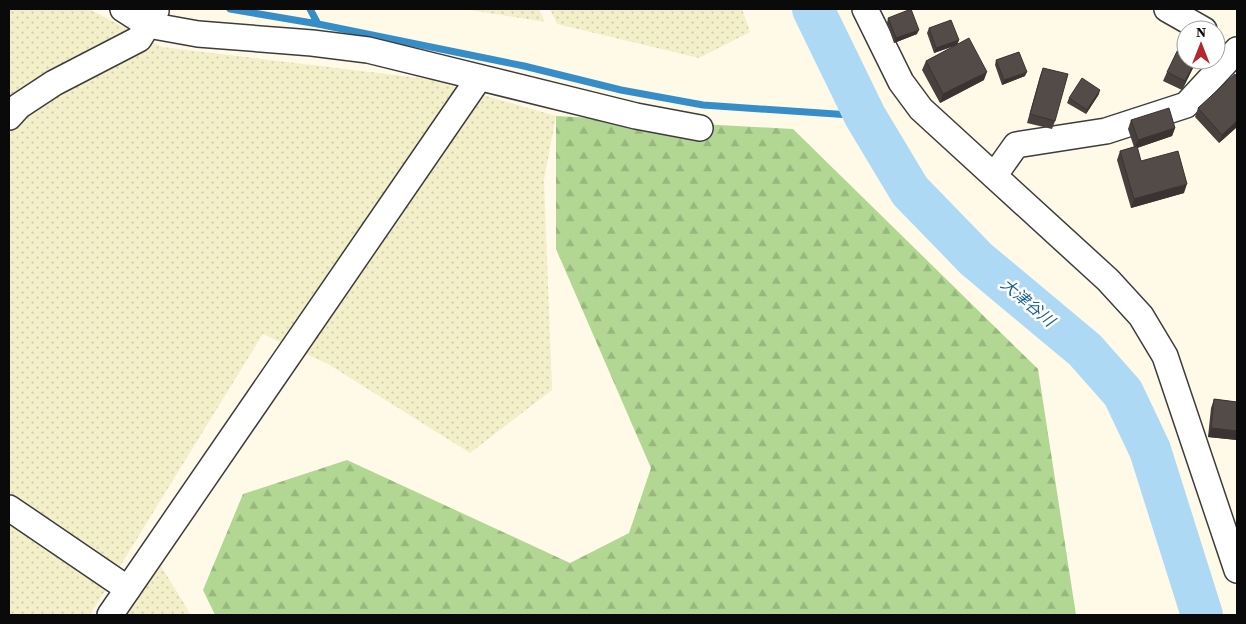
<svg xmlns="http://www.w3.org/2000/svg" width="1246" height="624" font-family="'Source Serif 4','Noto Sans JP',serif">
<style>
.farmland{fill:url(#farmland-dots)}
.forest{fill:url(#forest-firs)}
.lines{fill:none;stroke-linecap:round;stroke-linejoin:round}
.stream{stroke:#368ec9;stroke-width:7}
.river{stroke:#add9f4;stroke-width:42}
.street-casing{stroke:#3d3d3d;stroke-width:28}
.street{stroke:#fff;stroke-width:25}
.wall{fill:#47403d}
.shaded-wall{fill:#393432}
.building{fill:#524b47;stroke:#393432}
.labels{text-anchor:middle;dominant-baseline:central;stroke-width:5;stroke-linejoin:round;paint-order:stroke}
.water-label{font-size:16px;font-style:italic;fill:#185f97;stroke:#fff}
</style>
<defs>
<pattern id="farmland-dots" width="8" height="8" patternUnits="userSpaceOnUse" patternTransform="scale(1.25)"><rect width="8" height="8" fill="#f3efc9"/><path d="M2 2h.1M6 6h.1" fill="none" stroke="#cfccab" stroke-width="1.8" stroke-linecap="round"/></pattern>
<pattern id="forest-firs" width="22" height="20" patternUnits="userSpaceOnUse" patternTransform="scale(1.25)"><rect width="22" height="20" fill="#b1d793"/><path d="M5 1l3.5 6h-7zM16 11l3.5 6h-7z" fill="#97b77d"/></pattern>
</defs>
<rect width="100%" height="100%" fill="#fffae7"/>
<path class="farmland" d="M9 9H89L162 47 428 79 556 116 544 180 552 390 470 453 328 364 263 334 90 615H9Z
M464 9H539L545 22Z
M550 9H742L750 32 699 58 557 24Z
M158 561 191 615H122Z"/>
<path class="forest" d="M556 116 793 129 1038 369 1076 615H215L203 590 243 494 347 460 570 563 629 533 651 468 556 249Z"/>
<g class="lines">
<path class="stream" d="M230 9 318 24 524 66 621 90 703 105 865 116
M310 9 318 24"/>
<path class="river" d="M813 9 865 116 910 191 976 259 1085 350 1123 393 1150 450 1202 615"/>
<defs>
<path id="street" d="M123 9 148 25 198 34 312 43 368 50 636 116 700 128
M865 9 901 82 921 109 1108 280 1141 316 1165 356 1237 570
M1167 9 1204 30
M9 117 19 106 54 83 139 39 156 11
M994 176 1016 145 1106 131 1186 105 1237 50
M9 508 128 589
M110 615 479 78"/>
</defs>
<use href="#street" class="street-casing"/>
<use href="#street" class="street"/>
</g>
<path class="wall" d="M888 18 917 34 894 43 887 23Z
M929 28 959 40 957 45 984 80 940 103 922 70 926 61 957 45 934 53 927 33Z
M996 60 1025 76 1002 85 995 65Z
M1197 60 1182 90 1163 81 1167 72Z
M1043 68 1055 121 1052 129 1027 123 1040 76Z
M1237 77V127L1219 143 1195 117 1198 108Z
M1099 94 1086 114 1067 103 1069 98Z
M1131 120 1175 128 1172 136 1137 148 1141 161 1184 193 1131 208 1117 160 1120 151 1134 147 1128 129Z
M1214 399 1237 402V440L1208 437 1211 408Z"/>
<path class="shaded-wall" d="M919 30 917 34 894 43 896 38Z
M959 40 957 45 934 53 936 48Z
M1196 60H1197L1182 90 1185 81Z
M987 72 984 80 940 103 943 94Z
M1027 72 1025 76 1002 85 1004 80Z
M1100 90 1099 94 1086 114 1087 110Z
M1237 121V127L1219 143 1222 135Z
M1175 128 1172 136 1134 149 1138 140Z
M1187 184 1184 193 1131 208 1134 199Z
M1211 428 1237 431V440L1208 437Z"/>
<path class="building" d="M911 9 919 30 896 38 888 18Z
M951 20 959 40 936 48 929 28Z
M1184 37 1186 38V60H1196L1185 81 1167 72Z
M969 38 987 72 943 94 926 61Z
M1019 52 1027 72 1004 80 996 60Z
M1043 68 1068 74 1055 121 1030 114Z
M1235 74 1237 77V121L1222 135 1198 108Z
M1082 78 1100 90 1087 110 1069 98Z
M1169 108 1175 128 1138 140 1131 120Z
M1137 146 1141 161 1178 151 1187 184 1134 199 1120 151Z
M1214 399 1237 402V431L1211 428Z"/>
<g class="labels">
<g class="water-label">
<text transform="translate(1028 302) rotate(40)">大津谷川</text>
</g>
</g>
<rect width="1246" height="624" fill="none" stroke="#0a0a0a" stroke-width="20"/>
<g transform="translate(1201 45)"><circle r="24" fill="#ffffff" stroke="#9d9d9d"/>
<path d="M0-4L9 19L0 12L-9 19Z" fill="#b5262d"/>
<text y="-8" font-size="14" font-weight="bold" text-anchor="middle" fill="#0a0a0a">N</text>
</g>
</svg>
